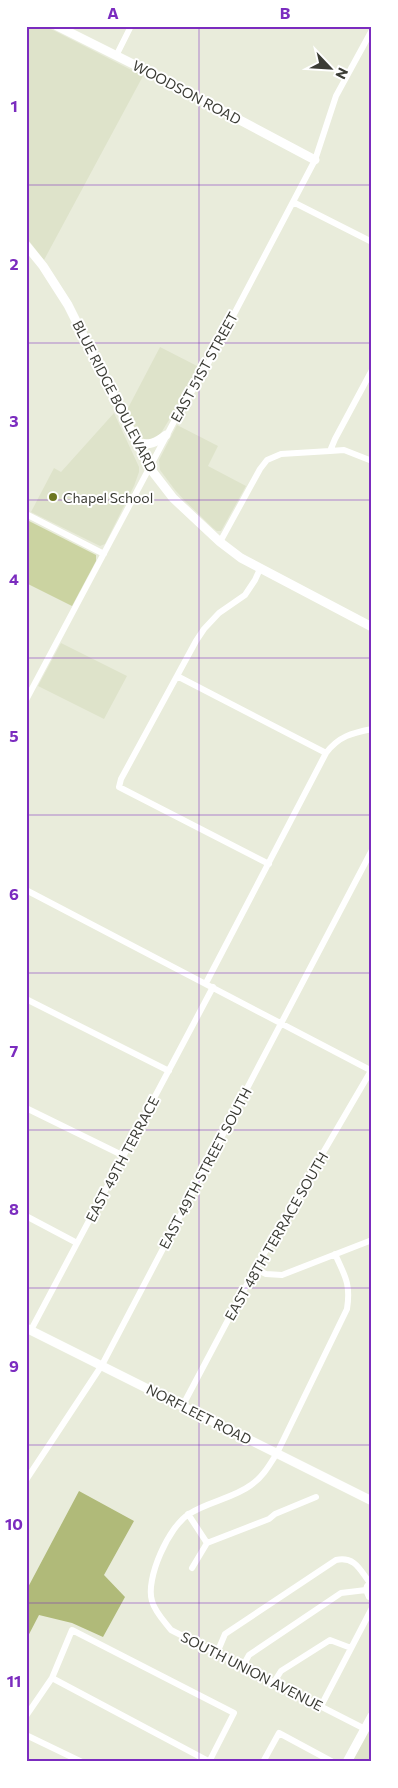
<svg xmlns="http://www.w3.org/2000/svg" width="398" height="1788" font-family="Commissioner,sans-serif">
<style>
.built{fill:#dee3ca}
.green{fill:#cbd3a1}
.forest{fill:#b0ba79}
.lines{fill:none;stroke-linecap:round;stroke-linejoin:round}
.street{stroke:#fff;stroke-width:6}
.secondary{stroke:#fff;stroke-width:9}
.grid{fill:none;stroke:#7b2cbf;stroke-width:1;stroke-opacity:0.55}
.poi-dot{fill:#6e7722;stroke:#fff;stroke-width:2}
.labels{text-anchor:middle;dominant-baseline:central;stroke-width:4;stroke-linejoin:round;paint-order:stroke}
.street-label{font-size:14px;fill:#3b3c35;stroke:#fff}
.poi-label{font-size:14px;fill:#3b3c35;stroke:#fff;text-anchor:start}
.neatline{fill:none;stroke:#7b2cbf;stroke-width:2}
.grid-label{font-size:16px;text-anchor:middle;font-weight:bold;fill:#7b2cbf}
</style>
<rect width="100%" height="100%" fill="#e9ecdb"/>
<path class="built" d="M26 26H45L143 76 44 260 26 237Z
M160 347 201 368 161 433 156 438 146 440 138 435 127 410Z
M114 413 139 467V472L134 486 105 544 100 546 31 512 54 468 61 472Z
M177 425 218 446 208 466 246 486 221 531H217L213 528 185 501 175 490 160 470 159 460Z
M61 643 127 676 104 719 38 686Z
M372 1724V1762H352Z"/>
<path class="green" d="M27 520 96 555V561L72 606 26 583Z"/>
<path class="forest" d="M79 1491 134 1521 104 1575 125 1597 103 1637 72 1623 39 1615 26 1640V1591Z"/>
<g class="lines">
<path class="street" d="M116 56 131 26
M293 202 372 242
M330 451 344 450 372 461
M26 514 104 554
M220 542 260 469 267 460 281 454 330 451 335 439 372 370
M260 569 255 580 245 595 219 613 204 629 196 641 121 779 119 787 269 864
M177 676 326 753
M26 700 178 414 202 375 315 160 336 96 372 30
M26 890 372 1071
M206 983 326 753C339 736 352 733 372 729
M26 999 169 1071
M26 1108 124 1156
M26 1216 77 1243
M335 1254C345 1276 351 1284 347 1309L277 1453C270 1464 263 1477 251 1485 234 1498 207 1502 189 1514 169 1526 145 1579 152 1601 155 1612 164 1621 171 1630L365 1729
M255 1269 266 1274 282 1275 372 1240
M31 1330 213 987
M183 1405 255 1269 372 1069
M26 1480 102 1365 372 850
M188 1514 207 1543
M192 1568 207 1543 269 1519 275 1514 316 1497
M217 1653 225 1634 336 1560C355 1556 360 1570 370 1583L367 1586 366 1590
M243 1666 249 1655 341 1593 366 1590 369 1597 372 1598
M52 1678 210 1762
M274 1682 281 1671 330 1640 351 1648
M321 1706 372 1608
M26 1716 52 1678 72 1630 234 1713 209 1762
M26 1735 82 1762
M263 1762 279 1733 331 1761"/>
<path class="secondary" d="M57 26 153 74 315 160
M26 245 43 266 68 305 149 467 173 498 220 542 241 558 372 627
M136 442C149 446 156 443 166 435
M26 1328 372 1501
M347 1762 372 1716"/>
</g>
<path class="grid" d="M199 26V1762M26 185H372M26 343H372M26 500H372M26 658H372M26 815H372M26 973H372M26 1130H372M26 1288H372M26 1445H372M26 1603H372"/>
<circle class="poi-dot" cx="53" cy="497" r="5"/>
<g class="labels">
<g class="street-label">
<text transform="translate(187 92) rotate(28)">WOODSON ROAD</text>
<text transform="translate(204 367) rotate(-61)">EAST 51ST STREET</text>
<text transform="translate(115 396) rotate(63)">BLUE RIDGE BOULEVARD</text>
<text transform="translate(122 1159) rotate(-62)">EAST 49TH TERRACE</text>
<text transform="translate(205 1168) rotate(-62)">EAST 49TH STREET SOUTH</text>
<text transform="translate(276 1236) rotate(-60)">EAST 48TH TERRACE SOUTH</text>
<text transform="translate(199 1414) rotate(27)">NORFLEET ROAD</text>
<text transform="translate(252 1671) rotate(27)">SOUTH UNION AVENUE</text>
</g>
<g class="poi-label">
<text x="63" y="497">Chapel School</text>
</g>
</g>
<rect width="398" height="1788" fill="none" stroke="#ffffff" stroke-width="55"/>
<g transform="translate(330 68) rotate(115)" stroke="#ffffff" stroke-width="4" paint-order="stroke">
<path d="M0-4L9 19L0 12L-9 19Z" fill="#3b3c35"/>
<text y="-8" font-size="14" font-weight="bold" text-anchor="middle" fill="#3b3c35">N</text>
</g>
<rect x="28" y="28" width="342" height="1732" class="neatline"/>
<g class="grid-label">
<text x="113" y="19">A</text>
<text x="285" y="19">B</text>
<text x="14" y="112">1</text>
<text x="14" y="270">2</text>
<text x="14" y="427">3</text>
<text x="14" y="585">4</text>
<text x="14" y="742">5</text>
<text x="14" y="900">6</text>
<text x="14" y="1057">7</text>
<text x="14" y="1215">8</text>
<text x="14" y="1372">9</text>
<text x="14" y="1530">10</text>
<text x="14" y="1687">11</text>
</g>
</svg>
